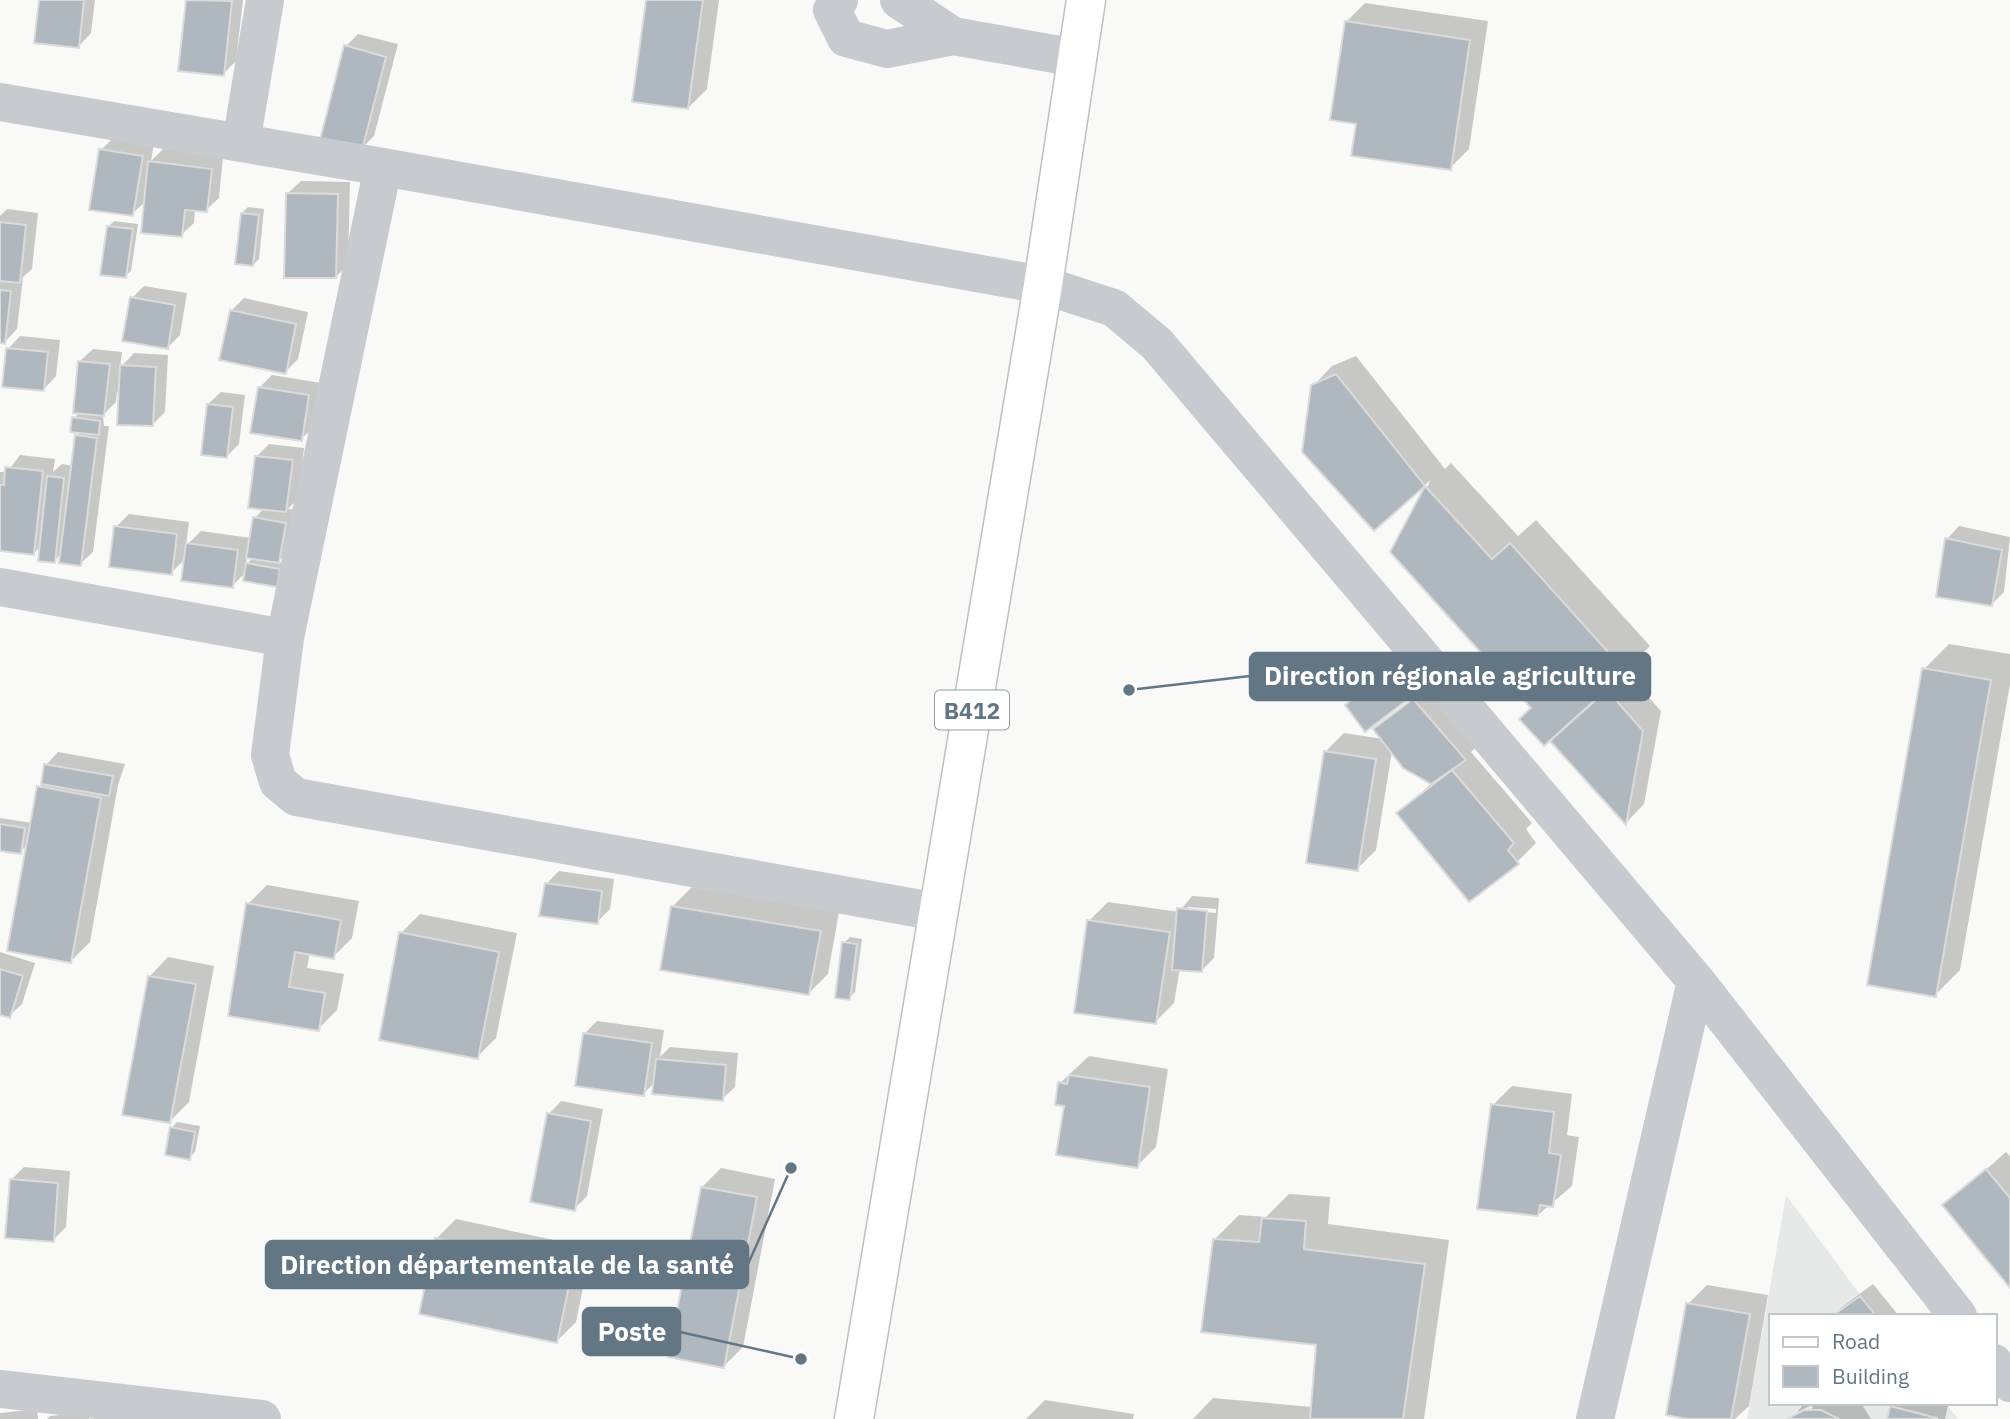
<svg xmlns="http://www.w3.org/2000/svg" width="2010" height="1419" font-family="'IBM Plex Sans',sans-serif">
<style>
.built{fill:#e7e8e8}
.shadow{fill:#0003;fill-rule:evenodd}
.building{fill:#afb8be;stroke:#dbdbd9;stroke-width:2}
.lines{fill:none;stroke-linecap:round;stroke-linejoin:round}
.major-casing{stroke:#bcc0c4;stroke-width:41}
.minor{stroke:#c7cbcf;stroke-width:38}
.major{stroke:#fff;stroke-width:38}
.labels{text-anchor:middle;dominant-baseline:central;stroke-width:7;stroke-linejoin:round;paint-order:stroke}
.shield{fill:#fff;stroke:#919fa9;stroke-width:2}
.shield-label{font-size:23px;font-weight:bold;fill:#627684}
.leader{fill:none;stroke:#627684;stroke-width:2.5}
.callout-dot{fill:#627684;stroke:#fff;stroke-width:2.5}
.callout{fill:#627684;stroke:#627684;stroke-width:2.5}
.callout-label{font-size:26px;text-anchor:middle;font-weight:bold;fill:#fff}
</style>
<rect width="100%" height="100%" fill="#f9f9f7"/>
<path class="built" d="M1786 1195 1876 1316H1770V1403H1946L1958 1419H1747Z"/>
<path class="shadow" d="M41 0H95L91 33 79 46Z
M187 0H243L236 61 223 74 180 69Z
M648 0H719L707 89 688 108Z
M1365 3 1488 21 1469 149 1450 168 1358 123 1346 22Z
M358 34 398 44 374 136 362 148 346 46Z
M114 137 154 143 151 161 163 149 223 156 219 198 206 210 195 209 194 223 181 235 146 201 132 214 101 150Z
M301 181 350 182 348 264 336 277 288 193Z
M248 207 264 209 259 259 253 265 242 213Z
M7 209 38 213 32 269 23 277 17 329 5 342 0 341V216Z
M114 221 138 224 131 271 125 276 108 227Z
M144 286 187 293 180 335 168 347 132 298Z
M244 298 308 312 298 359 285 372 231 311Z
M20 336 60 340 56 376 44 389 8 349Z
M93 349 122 352 120 368 134 353 168 355 165 412 153 424 117 392 116 402 103 415 104 426H109L93 552 80 564 63 552 54 561 41 546 34 553 0 550V472H7L20 455 55 459 53 472 62 464 73 466 77 436 82 431 74 418 80 412V361Z
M1356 356 1445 469 1451 463 1518 536 1536 520 1650 646 1625 671 1661 711 1644 804 1626 823 1559 735 1392 551 1431 480 1374 528 1313 386 1332 366Z
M272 375 321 383 314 427 301 439 259 388Z
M221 392 245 395 239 444 226 457 208 404Z
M269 444 304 448 298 498 288 509 298 510 292 549 278 562 285 563 282 579 246 572 232 586 186 558 171 573 116 527 129 514 189 522 186 546 201 531 251 538 255 518 264 508 256 457ZM247 556 254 557 246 565Z
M1959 526 2010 537 2004 592 1991 605 1947 539Z
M1949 644 2010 654V684L1960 970 1935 995 1924 669Z
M1405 660 1422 684 1405 701 1348 705Z
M1426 688 1477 746 1471 752 1532 823 1526 829 1536 843 1517 862 1398 813 1432 783 1392 751 1376 850 1357 869 1325 752 1344 733 1383 739 1375 729Z
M58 752 125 764 118 785 90 942 71 961 28 844 20 852 0 849V818L32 823 46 765Z
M559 871 614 879 610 909 597 922 546 884Z
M267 885 359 901 352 938 333 957 310 953 307 968 344 974 337 1010 318 1029 230 1014 248 904Z
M692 887 839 912 828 974 809 993 673 906Z
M1192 896 1219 898 1214 958 1201 971 1180 968 1174 1003 1155 1022 1089 921 1108 902 1179 912ZM1188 907 1216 909V913L1188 911Z
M420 914 517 933 496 1038 477 1057 401 933Z
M850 937 862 939 855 992 849 998 844 943Z
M0 952 35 963 22 1004 9 1016 0 1013Z
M168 957 214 966 189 1102 170 1121 149 977Z
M597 1021 664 1030 660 1057 670 1047 738 1053 735 1087 722 1099 655 1082 643 1094 585 1033Z
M1089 1056 1168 1069 1156 1147 1137 1166 1066 1105 1060 1083Z
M1512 1086 1572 1094 1567 1135 1579 1137 1572 1186 1538 1215 1493 1105Z
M561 1101 603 1109 587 1196 574 1209 549 1114Z
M177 1122 200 1126 195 1152 189 1158 172 1128Z
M2006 1152 2010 1156V1285L1945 1206Z
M24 1167 70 1171 66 1227 53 1240 11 1180Z
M721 1168 775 1179 743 1347 724 1366 702 1187Z
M1289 1194 1330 1197 1328 1224 1449 1240 1424 1419H1193L1213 1398 1312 1407 1318 1343 1214 1240 1239 1215 1266 1217Z
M456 1219 591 1248 576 1322 557 1341 437 1238Z
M1873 1284 1899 1316H1833L1841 1308Z
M1707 1285 1768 1295 1749 1406 1735 1419H1697L1688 1304Z
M1045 1400 1134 1414 1133 1419H1026Z
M1805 1403H1861L1871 1419H1790L1813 1408 1812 1405 1797 1412Z
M1896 1403H1938L1948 1406 1945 1419H1889Z
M37 1409 38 1419H0V1413Z
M88 1412 89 1419H47L50 1416Z"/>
<path class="building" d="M39 0H84L79 48 34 43Z
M186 0 232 1 224 76 178 71Z
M646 0H703L688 109 632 102Z
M1345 21 1470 40 1451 170 1351 156 1356 124 1330 120Z
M344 45 386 57 362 150 320 140Z
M99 149 143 156 133 216 89 210Z
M148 161 212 169 207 212 185 210 182 237 141 233Z
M286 193 338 194 336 278H284Z
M241 213 259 215 253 266 235 264Z
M0 222 26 225 20 283 0 281Z
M107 226 133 229 126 278 100 275Z
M0 290 11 291 5 344 0 343Z
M130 297 175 305 168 349 122 341Z
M230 310 296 324 286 374 219 360Z
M6 348 48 352 44 391 2 387Z
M78 361 110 364 104 416 73 413Z
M120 365 156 367 153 426 117 425Z
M1336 374 1425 486 1374 531 1302 452 1311 385Z
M258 387 309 395 302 441 250 433Z
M207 404 233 407 227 458 201 455Z
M72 417 100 421 99 435 70 432Z
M75 435 97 438 81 566 59 563Z
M255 456 293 460 286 512 248 508Z
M5 467 43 471 34 555 0 551V485H4Z
M47 476 64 478 55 563 38 561Z
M1425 486 1492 559 1510 543 1626 672 1544 746 1519 719 1531 708 1390 552Z
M253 517 286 523 279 563 246 558Z
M114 526 177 534 172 575 109 567Z
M1945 538 2002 550 1992 606 1936 597Z
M186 543 238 550 233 588 181 581Z
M246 563 280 569 277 587 243 581Z
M1922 668 1991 680 1936 997 1867 985Z
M1391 671 1411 697 1365 732 1345 705Z
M1607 690 1643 731 1626 825 1550 741Z
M1413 699 1466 760 1431 784 1403 768 1373 729Z
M1324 751 1376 759 1358 871 1306 863Z
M44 764 113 776 109 796 41 784Z
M1452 770 1514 843 1508 850 1519 864 1469 902 1396 813Z
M37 786 101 798 71 963 7 951Z
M0 824 25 828 21 854 0 851Z
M545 883 602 891 598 924 539 916Z
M246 903 341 920 334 959 295 952 289 987 325 993 319 1031 228 1016Z
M671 906 821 931 809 995 660 970Z
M1177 908 1207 911 1202 972 1172 970Z
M1087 920 1170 932 1156 1024 1074 1013Z
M399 932 499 952 478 1059 379 1040Z
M842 942 857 944 850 1000 835 998Z
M0 969 23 976 10 1018 0 1015Z
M148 976 196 984 170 1123 122 1115Z
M583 1033 652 1043 644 1096 575 1086Z
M656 1059 726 1065 723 1101 652 1094Z
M1069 1075 1150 1087 1138 1168 1056 1155 1064 1106 1055 1105 1058 1082 1067 1084Z
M1491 1104 1554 1112 1549 1153 1561 1155 1553 1207 1540 1205 1538 1216 1477 1209Z
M547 1113 591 1121 575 1211 530 1202Z
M170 1127 195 1132 190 1160 165 1155Z
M1986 1169 2010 1198V1288L1942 1205Z
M10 1179 58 1183 54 1242 5 1238Z
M701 1187 757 1197 724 1368 668 1357Z
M1262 1218 1306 1221 1304 1249 1425 1264 1403 1419H1310L1316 1345 1201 1332 1213 1239 1259 1242Z
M435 1238 573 1267 557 1343 419 1314Z
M1860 1296 1876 1316H1832Z
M1686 1303 1750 1314 1731 1419H1687L1666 1415Z
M1890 1406 1937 1418V1419H1887Z
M1804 1410H1821L1839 1419H1787Z"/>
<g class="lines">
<defs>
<path id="major" d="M854 1419 1043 285 1086 0"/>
</defs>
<use href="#major" class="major-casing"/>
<path class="minor" d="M839 0 832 10 846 38 887 49 953 36 1077 58
M899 0 953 36
M0 102 383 167 1043 285 1114 308 1157 344 1696 981 1958 1316
M241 143 265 0
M383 167 285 638 270 755 278 782 296 797 938 912
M0 587 285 638
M1994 1363 2010 1383
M0 1389 262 1419
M1595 1419 1696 981"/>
<use href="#major" class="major"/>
</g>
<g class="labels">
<rect class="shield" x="935" y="690.5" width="74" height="39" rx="5"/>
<g class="shield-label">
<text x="972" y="710">B412</text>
</g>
</g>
<path class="leader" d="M1129 690L1250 676M791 1168L748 1264M801 1359L680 1332"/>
<g class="callout-dot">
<circle cx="1129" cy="690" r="7"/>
<circle cx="791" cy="1168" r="7"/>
<circle cx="801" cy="1359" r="7"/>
</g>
<g class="callout">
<rect x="1250" y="653" width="400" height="47" rx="7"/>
<rect x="266" y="1241" width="482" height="47" rx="7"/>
<rect x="583" y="1308" width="97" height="47" rx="7"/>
</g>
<g class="callout-label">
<text x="1450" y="685">Direction régionale agriculture</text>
<text x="507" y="1274">Direction départementale de la santé</text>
<text x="632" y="1341">Poste</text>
</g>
<rect x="1769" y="1314" width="228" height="91" fill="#ffffff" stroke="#c0c8ce" stroke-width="2"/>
<rect x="1783" y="1337" width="35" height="10" fill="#ffffff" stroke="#c0c8ce" stroke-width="2"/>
<text x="1832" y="1349" font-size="21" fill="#627684">Road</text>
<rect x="1783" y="1366" width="35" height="21" fill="#afb8be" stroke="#c0c8ce" stroke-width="2"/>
<text x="1832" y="1384" font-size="21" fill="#627684">Building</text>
</svg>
